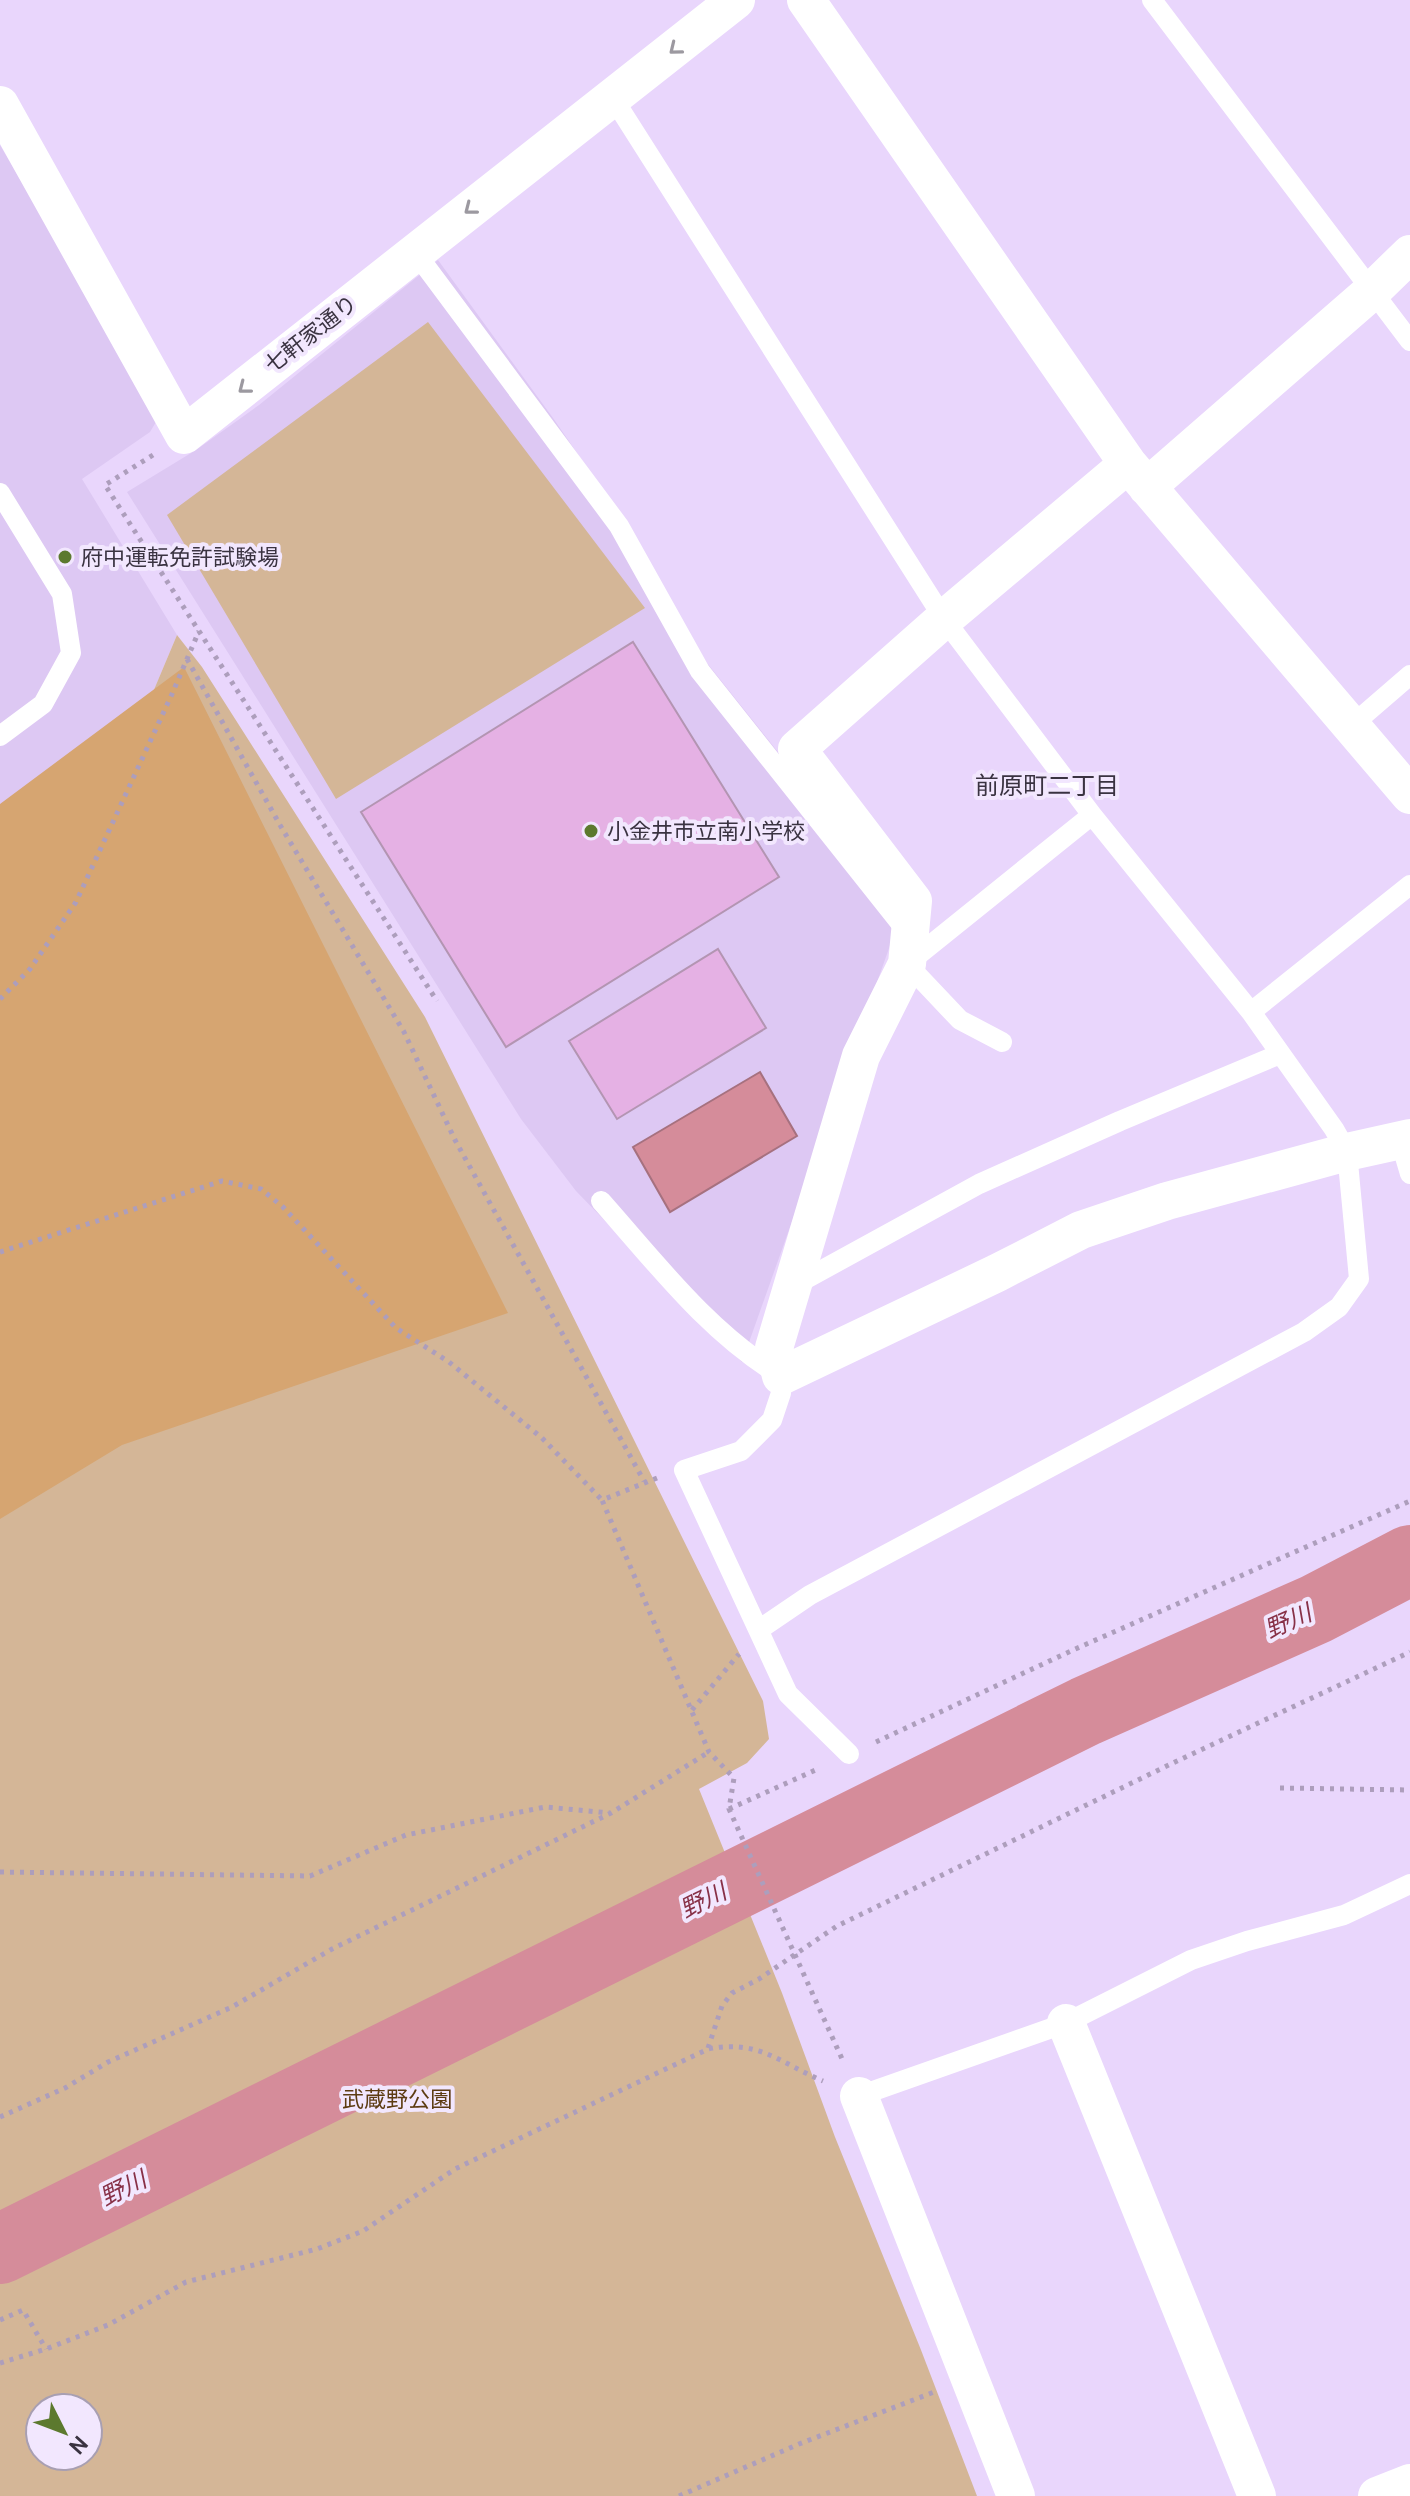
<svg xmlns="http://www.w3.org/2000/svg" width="1410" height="2496" font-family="Cabin,'Noto Sans JP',sans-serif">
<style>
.built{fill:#ddc8f3}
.green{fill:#d4b697;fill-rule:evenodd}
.forest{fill:#d6a571}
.water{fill:#d58c9a;stroke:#a6717f;stroke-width:2}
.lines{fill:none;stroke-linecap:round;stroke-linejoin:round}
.river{stroke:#d58c9a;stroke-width:70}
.building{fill:#e5b1e4;stroke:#b395b2;stroke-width:2}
.path{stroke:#ad9ebc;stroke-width:5;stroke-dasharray:4 6;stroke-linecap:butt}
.service{stroke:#fff;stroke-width:20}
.minor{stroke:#fff;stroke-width:38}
.oneway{stroke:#9c99a0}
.poi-dot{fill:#5c792e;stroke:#f2e7fe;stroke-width:3}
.labels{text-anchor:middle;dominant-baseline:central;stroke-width:8;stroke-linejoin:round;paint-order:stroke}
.street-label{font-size:22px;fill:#3a3341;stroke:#f2e7fe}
.poi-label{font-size:22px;fill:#3a3341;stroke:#f2e7fe;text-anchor:start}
.park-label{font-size:22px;fill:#5d3c13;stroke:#f2e7fe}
.neighbourhood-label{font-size:24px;fill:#3a3341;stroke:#f2e7fe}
.water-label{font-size:24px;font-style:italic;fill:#883148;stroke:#f2e7fe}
</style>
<rect width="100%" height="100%" fill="#e9d6fc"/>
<path class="built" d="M0 145 159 417 150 432 82 479 177 635 116 780 0 860Z
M438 260 553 418 623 520 707 663 903 909 742 1362 576 1191 521 1119 127 492 196 450 259 405Z"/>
<path class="green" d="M428 322 645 608 336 799 167 515Z
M177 635 202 667 425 1017 763 1701 769 1739 747 1763 699 1789 782 1993 835 2137 921 2350 977 2496H0V860L116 780ZM40 2408H88V2456H40Z"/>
<path class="forest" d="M184 667 508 1313 122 1445 0 1519V804Z"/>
<path class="water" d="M760 1072 797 1136 670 1212 633 1147Z"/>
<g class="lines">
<path class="river" d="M0 2249 1086 1711 1316 1609 1410 1560"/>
</g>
<path class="building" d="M633 642 779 877 506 1047 361 812Z
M718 949 766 1028 617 1119 569 1041Z"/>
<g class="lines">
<path class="path" d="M153 455 105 485 437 1001
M187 659 280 825 404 1032 455 1140 644 1481
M0 999 30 969 76 902 172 694 199 631
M0 1252 222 1181 261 1189 283 1207 396 1328 449 1362 542 1438 602 1500
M657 1478 602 1500 709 1752 734 1778 729 1809 843 2061
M692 1710 739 1654
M876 1742 1073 1650 1410 1501
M1280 1788 1410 1790
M729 1809 820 1768
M0 1872 310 1876 406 1835 545 1807 610 1813
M708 2048 722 2006 732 1993 759 1979 837 1926 1175 1762 1410 1652
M0 2117 65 2088 108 2062 232 2007 332 1949 611 1813 709 1752
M0 2320 23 2310 46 2349
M0 2363 46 2349 108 2325 186 2282 317 2249 363 2231 455 2169 708 2049C759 2039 780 2063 823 2081
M679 2496 799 2444 934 2392"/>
<path class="service" d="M1152 0 1410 341
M613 98 944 619 1092 815 1251 1012 1334 1129 1347 1152 1359 1279 1339 1307 1304 1332 810 1595 760 1629
M415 252 619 526 700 671 909 934
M0 493 62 594 71 653 43 704 0 736
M1351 726 1410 675
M1251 1012 1410 885
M1002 1042 960 1020 907 964 1092 815
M1400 1140 1410 1174
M601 1201C656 1263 709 1333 781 1376V1393L772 1420 741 1451 684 1470 788 1694 849 1754
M793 1286 979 1184 1120 1121 1280 1054
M859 2096 1066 2023 1191 1960 1247 1941 1344 1915 1410 1884"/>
<path class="minor" d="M806 0 1128 464 1410 795
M0 105 184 435 736 0
M1128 464 944 619 797 749 913 901 907 964 861 1056 774 1348 781 1376 997 1273 1081 1230 1167 1201 1347 1152 1410 1138
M1147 487 1371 292 1410 254
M1066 2023 1257 2496
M859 2096 1016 2496
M1377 2496 1410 2483"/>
</g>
<defs><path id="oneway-chevron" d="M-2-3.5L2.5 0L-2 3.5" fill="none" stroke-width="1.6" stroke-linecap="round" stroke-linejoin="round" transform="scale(2)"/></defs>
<g class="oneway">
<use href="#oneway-chevron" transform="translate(675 49) rotate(141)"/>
<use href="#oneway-chevron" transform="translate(470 209) rotate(142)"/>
<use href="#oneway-chevron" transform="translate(244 388) rotate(142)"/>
</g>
<g class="poi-dot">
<circle cx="65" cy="557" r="8"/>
<circle cx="591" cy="831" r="8"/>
</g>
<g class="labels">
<g class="street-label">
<text transform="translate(311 334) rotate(-38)">七軒家通り</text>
</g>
<g class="poi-label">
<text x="81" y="557">府中運転免許試験場</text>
<text x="607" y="831">小金井市立南小学校</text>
</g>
<g class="park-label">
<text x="397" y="2099">武蔵野公園</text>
</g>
<g class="neighbourhood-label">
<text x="1047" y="785">前原町二丁目</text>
</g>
<g class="water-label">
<text transform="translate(1288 1621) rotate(-24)">野川</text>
<text transform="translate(703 1900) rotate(-26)">野川</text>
<text transform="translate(123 2188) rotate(-26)">野川</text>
</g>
</g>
<g transform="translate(64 2432) rotate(132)"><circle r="38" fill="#f2e7fe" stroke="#a89fb2" stroke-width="2"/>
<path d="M0-6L14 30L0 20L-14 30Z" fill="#5c792e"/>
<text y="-12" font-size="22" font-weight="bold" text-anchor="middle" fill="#3a3341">N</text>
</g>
</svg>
